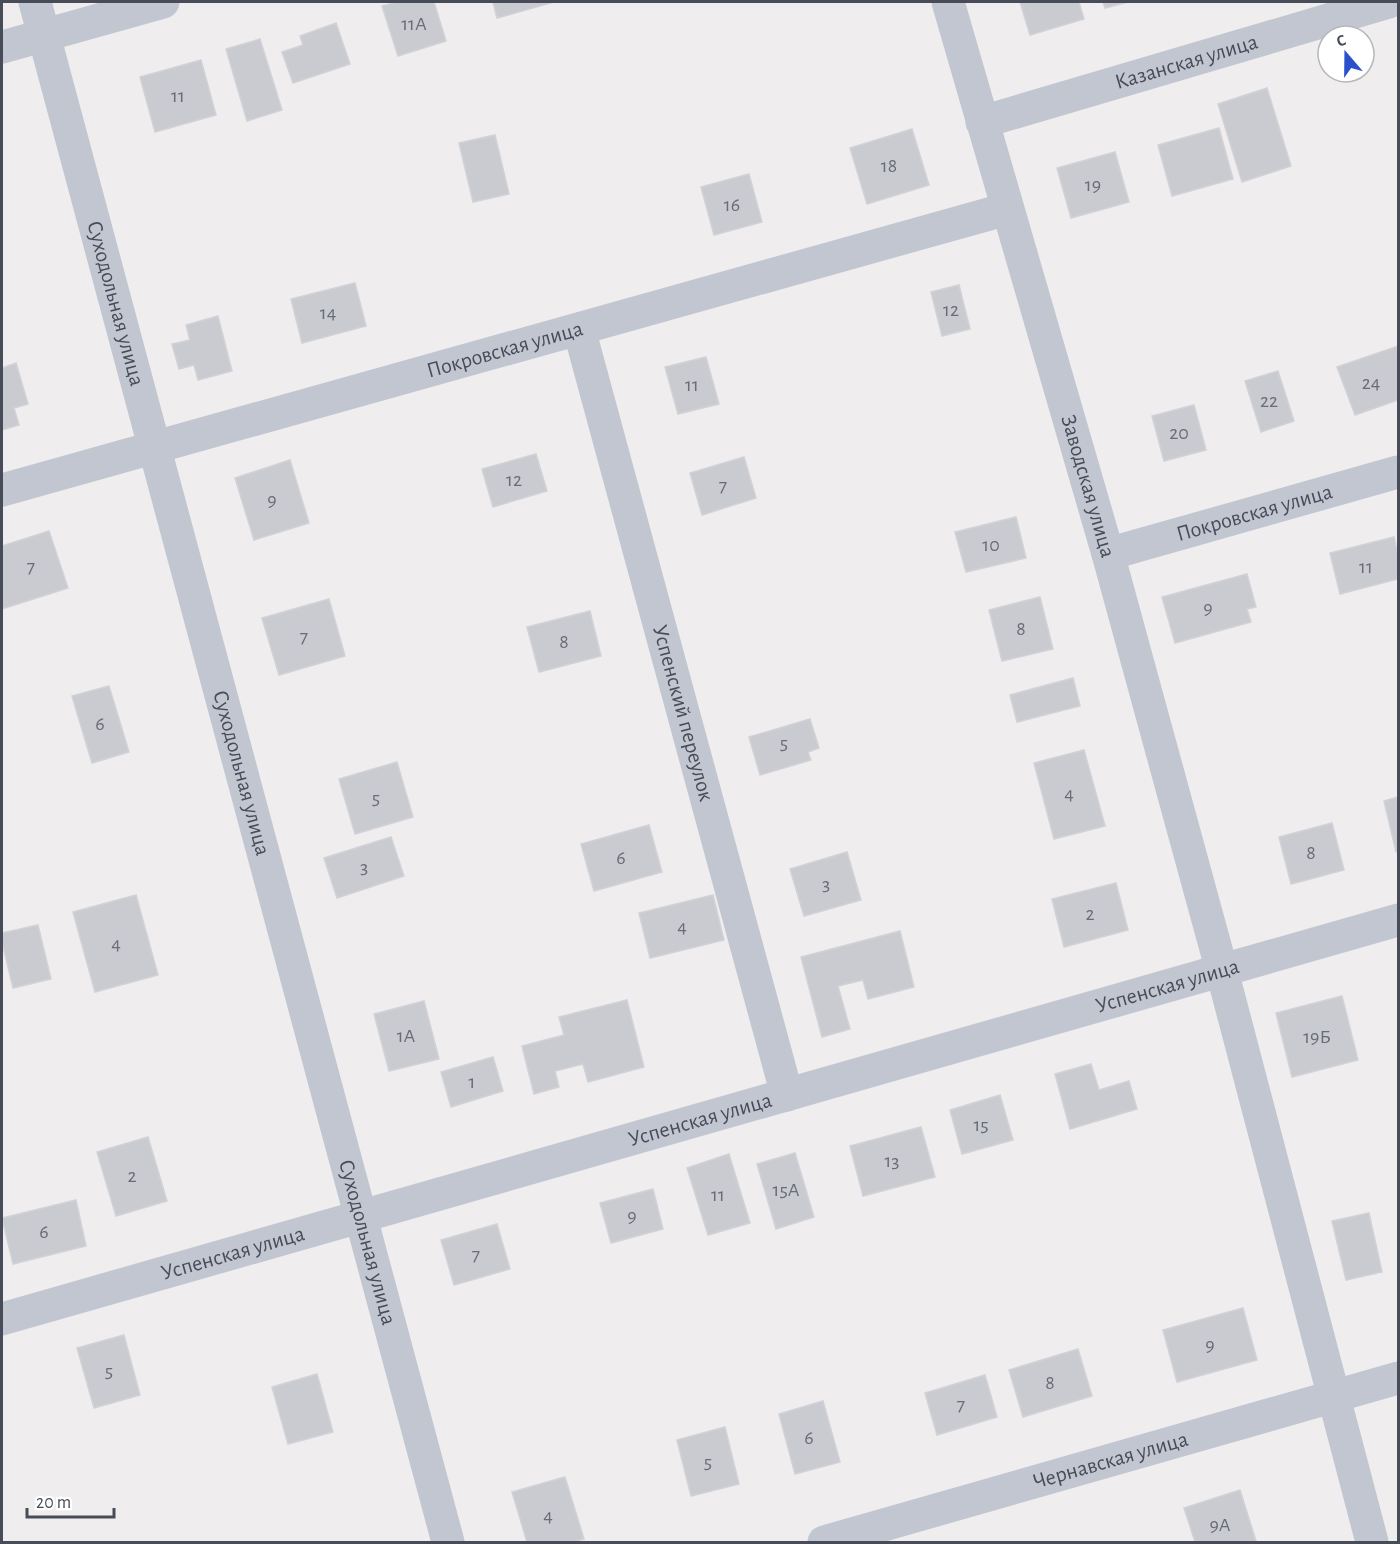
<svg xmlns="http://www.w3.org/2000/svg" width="1400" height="1544" font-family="'Alegreya Sans',sans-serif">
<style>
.building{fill:#cacbd1;stroke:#d1d2d8;stroke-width:1.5}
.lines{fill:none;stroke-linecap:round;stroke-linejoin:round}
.minor{stroke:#c1c6d1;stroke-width:33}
.labels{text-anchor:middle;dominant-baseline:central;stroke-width:5;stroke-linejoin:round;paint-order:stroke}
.number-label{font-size:20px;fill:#686c76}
.street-label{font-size:22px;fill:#474c58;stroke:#fff}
</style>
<rect width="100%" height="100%" fill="#efeded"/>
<path class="building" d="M397 2H434L446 41 398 56 382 6Z
M493 2H554L497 18Z
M1020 2H1079L1084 19 1030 35Z
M1103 2H1128L1105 8Z
M336 23 350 64 293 83 282 52 303 45 300 36Z
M260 39 282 110 247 121 226 49Z
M201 60 216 115 155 132 140 77Z
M1267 88 1291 166 1242 182 1218 104Z
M1219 128 1233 179 1172 196 1158 145Z
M912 129 929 185 867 204 850 148Z
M495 135 509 194 473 202 459 143Z
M1115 152 1129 202 1071 218 1057 168Z
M749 174 762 222 714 235 701 187Z
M355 283 366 326 302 343 291 299Z
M959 285 970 329 942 336 931 292Z
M218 316 232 371 198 380 194 365 179 369 172 344 190 340 186 325Z
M1398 346V400L1355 415 1337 367Z
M706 357 719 404 678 414 665 367Z
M16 363 28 404 14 408 19 425 2 430V368Z
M1278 371 1294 421 1261 432 1245 381Z
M1194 405 1206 450 1164 461 1152 416Z
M536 454 547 491 493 507 482 469Z
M744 457 756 498 702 515 690 473Z
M290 460 309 523 254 540 235 478Z
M1016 517 1026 558 966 572 955 532Z
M49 531 68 588 2 609V546Z
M1394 537 1398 555V579L1340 594 1330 553Z
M1247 574 1256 607 1247 609 1251 622 1175 643 1162 597Z
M1040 597 1053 649 1002 661 989 610Z
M329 599 345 656 279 675 262 618Z
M590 611 601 656 539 672 527 627Z
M1073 678 1080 706 1017 722 1010 695Z
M109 686 129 752 92 763 72 696Z
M810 719 819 748 808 752 811 760 760 775 749 737Z
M1084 750 1105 826 1054 839 1034 763Z
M397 762 413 817 355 834 339 779Z
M1398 797V851L1396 852 1384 801Z
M1332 823 1344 870 1291 884 1279 837Z
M649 825 662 872 594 891 581 844Z
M391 837 404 876 337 898 324 858Z
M847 852 861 900 804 916 790 869Z
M1116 883 1128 930 1064 947 1052 899Z
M136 895 158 975 95 992 73 912Z
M713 895 724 940 650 958 639 913Z
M38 925 51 979 13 988 2 942V933Z
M900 931 914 987 868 999 863 980 838 986 850 1029 822 1037 801 957Z
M1342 996 1358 1060 1292 1077 1276 1013Z
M627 1000 644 1067 588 1082 583 1064 555 1071 559 1087 534 1094 522 1046 564 1035 559 1017Z
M424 1001 439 1059 389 1071 374 1014Z
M493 1057 503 1091 451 1107 441 1072Z
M1091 1064 1099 1090 1129 1081 1137 1109 1070 1129 1055 1074Z
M1000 1095 1013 1140 962 1154 950 1110Z
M921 1127 935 1177 863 1196 850 1146Z
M148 1137 167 1201 116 1216 97 1152Z
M795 1153 814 1217 776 1229 757 1164Z
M729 1154 750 1223 708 1235 687 1168Z
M653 1189 663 1229 611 1243 600 1203Z
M76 1200 86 1246 13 1264 2 1218Z
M1369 1213 1382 1272 1346 1280 1332 1221Z
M497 1224 510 1269 454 1285 441 1240Z
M1243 1308 1257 1360 1177 1382 1163 1330Z
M124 1335 140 1395 94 1408 77 1348Z
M1078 1349 1092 1396 1023 1417 1009 1370Z
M317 1374 333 1432 288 1444 272 1387Z
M985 1375 997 1417 937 1435 925 1393Z
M823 1401 840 1462 795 1474 779 1414Z
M725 1427 739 1484 691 1496 677 1440Z
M565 1477 584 1539 573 1542H527L512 1492Z
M1240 1490 1256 1541 1252 1542H1195L1184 1508Z"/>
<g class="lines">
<g class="minor">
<path id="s1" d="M35 2 448 1542"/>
<path id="s2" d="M948 2 1108 554 1222 971 1372 1542"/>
<path d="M2 47 163 2"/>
<path id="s3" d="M982 122 1389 2"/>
<path id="s4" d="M579 329 787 1095"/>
<path id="s5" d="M2 490 1007 209"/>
<path id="s6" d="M1108 554 1398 472"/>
<path id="s7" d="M2 1319 1398 920"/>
<path id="s8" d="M824 1542 1398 1378"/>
</g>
</g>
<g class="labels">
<g class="number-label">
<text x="414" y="24">11А</text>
<text x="178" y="96">11</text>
<text x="889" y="166">18</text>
<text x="1093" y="185">19</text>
<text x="732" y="205">16</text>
<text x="951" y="310">12</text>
<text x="328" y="313">14</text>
<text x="1371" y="383">24</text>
<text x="692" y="385">11</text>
<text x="1269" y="401">22</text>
<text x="1179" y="433">20</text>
<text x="514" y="480">12</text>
<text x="723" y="486">7</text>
<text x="272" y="500">9</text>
<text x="991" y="545">10</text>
<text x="31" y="567">7</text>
<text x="1366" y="567">11</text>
<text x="1208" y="608">9</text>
<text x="1021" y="629">8</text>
<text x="304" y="637">7</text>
<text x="564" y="642">8</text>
<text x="100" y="724">6</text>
<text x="784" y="743">5</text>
<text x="1069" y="794">4</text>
<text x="376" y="798">5</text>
<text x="1311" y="853">8</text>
<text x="621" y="858">6</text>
<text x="364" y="867">3</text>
<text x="826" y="884">3</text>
<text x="1090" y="914">2</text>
<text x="682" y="927">4</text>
<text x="116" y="944">4</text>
<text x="406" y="1036">1А</text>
<text x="1317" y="1037">19Б</text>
<text x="472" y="1082">1</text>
<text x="981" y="1125">15</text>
<text x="892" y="1161">13</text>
<text x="132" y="1176">2</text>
<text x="786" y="1190">15А</text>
<text x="718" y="1195">11</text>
<text x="632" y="1216">9</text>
<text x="44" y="1232">6</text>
<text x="476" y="1255">7</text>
<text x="1210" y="1345">9</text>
<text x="109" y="1371">5</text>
<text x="1050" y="1383">8</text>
<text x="961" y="1405">7</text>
<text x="809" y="1438">6</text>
<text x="708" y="1462">5</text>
<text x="548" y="1516">4</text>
<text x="1220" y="1525">9А</text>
</g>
<g class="street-label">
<text stroke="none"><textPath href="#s3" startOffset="213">Казанская улица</textPath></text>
<text stroke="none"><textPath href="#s1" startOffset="312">Суходольная улица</textPath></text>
<text stroke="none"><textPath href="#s5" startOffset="522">Покровская улица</textPath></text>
<text stroke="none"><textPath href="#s2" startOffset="504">Заводская улица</textPath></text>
<text stroke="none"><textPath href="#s6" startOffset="152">Покровская улица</textPath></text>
<text stroke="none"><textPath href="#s4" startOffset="398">Успенский переулок</textPath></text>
<text stroke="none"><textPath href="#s1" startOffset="798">Суходольная улица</textPath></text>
<text stroke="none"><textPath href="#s7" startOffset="1212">Успенская улица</textPath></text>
<text stroke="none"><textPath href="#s7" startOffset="726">Успенская улица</textPath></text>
<text stroke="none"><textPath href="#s1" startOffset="1284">Суходольная улица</textPath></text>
<text stroke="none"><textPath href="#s7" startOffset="240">Успенская улица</textPath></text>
<text stroke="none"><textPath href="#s8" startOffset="298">Чернавская улица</textPath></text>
</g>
</g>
<rect width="1400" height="1544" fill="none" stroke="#474c58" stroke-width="6"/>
<g transform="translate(1346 54) rotate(340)"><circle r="28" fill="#ffffff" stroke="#b5b7bc" stroke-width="1.5"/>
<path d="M0-4.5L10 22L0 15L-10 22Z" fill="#2a50cc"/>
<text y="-9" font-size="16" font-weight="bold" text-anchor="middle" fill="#474c58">С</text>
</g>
<path d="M27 1508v9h87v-9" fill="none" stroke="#474c58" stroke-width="3"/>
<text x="36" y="1508" font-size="18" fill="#474c58" stroke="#ffffff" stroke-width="4.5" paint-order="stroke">20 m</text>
</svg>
